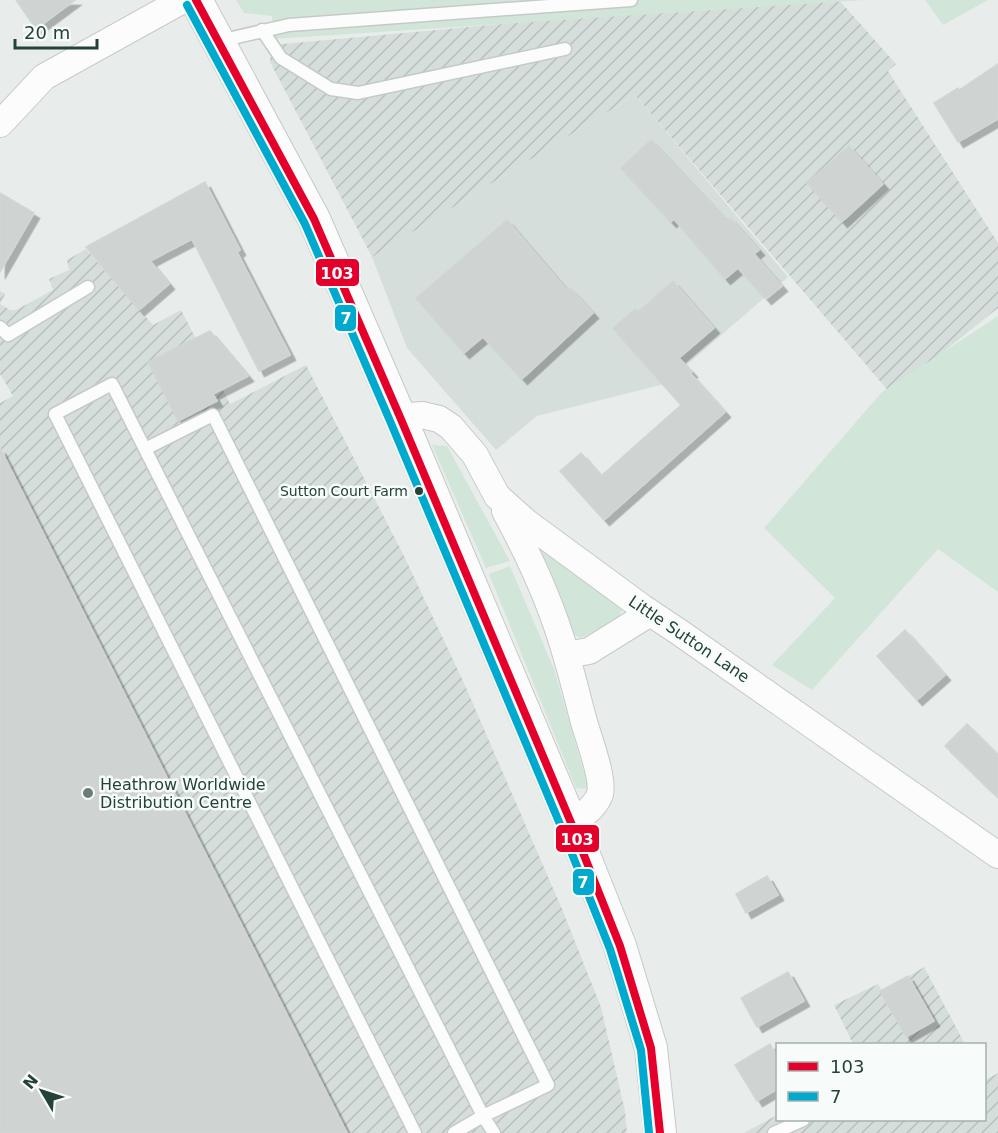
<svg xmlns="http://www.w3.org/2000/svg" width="998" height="1133" font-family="'DejaVu Sans',sans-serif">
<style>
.built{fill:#d6dedb}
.industrial{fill:url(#industrial-furrows)}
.grass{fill:#d1e6d8}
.building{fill:#cfd4d2;stroke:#d1d6d4;stroke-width:1.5;filter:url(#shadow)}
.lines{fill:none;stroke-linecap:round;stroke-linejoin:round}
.service-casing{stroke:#c5cac8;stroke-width:15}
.minor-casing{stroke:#c5cac8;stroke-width:28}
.tertiary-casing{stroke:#c5cac8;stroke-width:34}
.service{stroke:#fcfcfc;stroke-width:12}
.minor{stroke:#fcfcfc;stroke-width:26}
.tertiary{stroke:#fcfcfc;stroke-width:32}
.bus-1-casing{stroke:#f7fbf9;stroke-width:12}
.bus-2-casing{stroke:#f7fbf9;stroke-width:12}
.bus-1{stroke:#e4002b;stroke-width:8}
.bus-2{stroke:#00a9ce;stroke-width:8}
.bus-dot{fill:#24423a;stroke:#f7fbf9;stroke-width:2}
.poi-dot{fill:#697e78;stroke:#f7fbf9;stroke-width:2}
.labels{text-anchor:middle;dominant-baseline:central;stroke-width:5;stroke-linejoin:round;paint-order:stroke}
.bus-label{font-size:14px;fill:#24423a;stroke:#f7fbf9;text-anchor:end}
.street-label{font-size:16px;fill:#24423a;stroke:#f7fbf9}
.poi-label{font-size:16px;fill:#24423a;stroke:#f7fbf9;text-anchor:start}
.line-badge{stroke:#f7fbf9;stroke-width:2}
.badge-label{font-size:16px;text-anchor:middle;font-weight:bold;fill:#fff}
</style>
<defs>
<pattern id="industrial-furrows" width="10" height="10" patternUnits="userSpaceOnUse" patternTransform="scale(1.5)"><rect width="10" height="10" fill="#d6dedb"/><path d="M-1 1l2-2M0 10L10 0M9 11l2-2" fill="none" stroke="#b8c0bd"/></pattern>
<filter id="shadow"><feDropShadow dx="5.5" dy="5.5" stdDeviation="0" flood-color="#0004"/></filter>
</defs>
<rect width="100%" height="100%" fill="#e8edeb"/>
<path class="built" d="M635 95 788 277 665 384 537 416 496 450 407 348 372 257Z"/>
<path class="industrial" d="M839 0 896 64 888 71 998 243V308L891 394 635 95 372 257 270 62 272 45 677 8Z
M86 249 153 325 181 310 230 404 306 365 404 556 464 683 562 909 601 1007 625 1111 627 1133H0V403L13 396 0 374V291L5 294 0 304 10 310H16L53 290 49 279 69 270 67 260Z
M924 967 965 1044H853L834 1005 878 984 883 992Z
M998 1073V1133H744L777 1115 778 1120H984L985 1080Z"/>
<path class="grass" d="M236 0H865L273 39 272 16 244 13Z
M925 0H988L943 25Z
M998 316V592L938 549 812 690 772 665 835 598 764 528 882 392Z
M432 445 447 446 510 561 486 568Z
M537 544 623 607 618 619 581 638 574 635Z
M510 566 554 669 589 789 576 788 489 574Z"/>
<path class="building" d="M16 0H75L36 29Z
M998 64V119L958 142 934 103 958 88 959 90Z
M651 140 727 221 730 218 759 250 754 254 782 286 766 299 738 268 725 279 674 219 671 222 621 168Z
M849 146 883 184 842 222 807 183Z
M205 182 240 250 237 252 290 355 259 371 192 239 150 261 169 284 139 310 86 247Z
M0 193 34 213 0 272Z
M507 220 567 290 570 288 593 313 522 379 483 337 464 353 416 298Z
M673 281 714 328 679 358 692 372 690 373 725 412 604 520 560 471 581 453 601 476 681 405 613 328 635 309 638 312Z
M210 331 248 376 213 394 217 401 178 421 148 362Z
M0 448 347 1133H0Z
M905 630 945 675 917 700 877 656Z
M967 724 998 755V796L983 783 945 746Z
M767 876 778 895 746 913 736 894Z
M788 972 804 1001 757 1027 741 998Z
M908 976 934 1021 906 1037 880 991Z
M770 1044 777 1057V1089L757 1101 735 1065Z"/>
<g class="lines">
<defs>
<path id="service" d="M262 30 281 58 331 89 358 93 565 49
M219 41 289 25 631 0
M0 327 8 335 88 287
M145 449 213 415 548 1085 483 1116 454 1133
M415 1133 55 414 112 384 483 1116 494 1133
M774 1133 803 1120"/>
<path id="minor" d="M0 124 44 77 183 0
M400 417 422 415 439 419 451 427 475 455 497 496 526 522 643 608 679 632 998 855
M505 511C530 557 552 605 566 655 573 678 578 700 584 722 589 739 604 779 600 794 596 807 581 816 572 825
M566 655 589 651 650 613"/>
<path id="tertiary" d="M196 0 314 219 400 417 572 825 620 946 651 1048 660 1133"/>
</defs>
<use href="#service" class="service-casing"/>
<use href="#minor" class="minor-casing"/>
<use href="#tertiary" class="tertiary-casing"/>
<use href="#service" class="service"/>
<use href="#minor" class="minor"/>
<use href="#tertiary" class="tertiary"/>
<defs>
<path id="bus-1" d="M196 0 314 219 400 417 572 825 620 946 651 1048 660 1133"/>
<path id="bus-2" d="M187 5 305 224 390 421 562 829 610 949 641 1050 649 1133"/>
</defs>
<use href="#bus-1" class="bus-1-casing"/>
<use href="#bus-2" class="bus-2-casing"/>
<use href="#bus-1" class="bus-1"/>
<use href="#bus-2" class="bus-2"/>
</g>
<circle class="bus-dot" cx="419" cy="491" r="5"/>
<circle class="poi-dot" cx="88" cy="793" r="6"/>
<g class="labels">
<g class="bus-label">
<text x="408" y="491">Sutton Court Farm</text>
</g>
<g class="street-label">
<text transform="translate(689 639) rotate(34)">Little Sutton Lane</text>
</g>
<g class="poi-label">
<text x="100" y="784">Heathrow Worldwide<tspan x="100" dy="18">Distribution Centre</tspan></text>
</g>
</g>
<g class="line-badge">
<rect x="315" y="258" width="45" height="29" rx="6" fill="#e4002b"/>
<rect x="334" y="304" width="23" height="28" rx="6" fill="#00a9ce"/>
<rect x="555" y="824" width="45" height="29" rx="6" fill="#e4002b"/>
<rect x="572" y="868" width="23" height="28" rx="6" fill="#00a9ce"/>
</g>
<g class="badge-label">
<text x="337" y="279">103</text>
<text x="346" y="324">7</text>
<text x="577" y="845">103</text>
<text x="583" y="888">7</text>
</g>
<rect x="776" y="1043" width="210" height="78" fill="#f7fbf9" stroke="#a3b1ad" stroke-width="1.5"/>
<rect x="788" y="1062" width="30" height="9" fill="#e4002b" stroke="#a3b1ad" stroke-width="1.5"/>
<text x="830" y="1073" font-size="18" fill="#24423a">103</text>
<rect x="788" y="1092" width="30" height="9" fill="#00a9ce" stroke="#a3b1ad" stroke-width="1.5"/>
<text x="830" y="1103" font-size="18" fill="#24423a">7</text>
<g transform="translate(42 1091) rotate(309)" stroke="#f7fbf9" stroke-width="4.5" paint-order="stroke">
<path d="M0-4.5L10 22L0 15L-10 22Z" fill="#24423a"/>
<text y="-9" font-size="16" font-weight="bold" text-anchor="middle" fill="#24423a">N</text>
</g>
<path d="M15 39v9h82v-9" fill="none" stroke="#24423a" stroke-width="3"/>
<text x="24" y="39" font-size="18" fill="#24423a" stroke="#f7fbf9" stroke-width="4.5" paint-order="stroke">20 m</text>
</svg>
